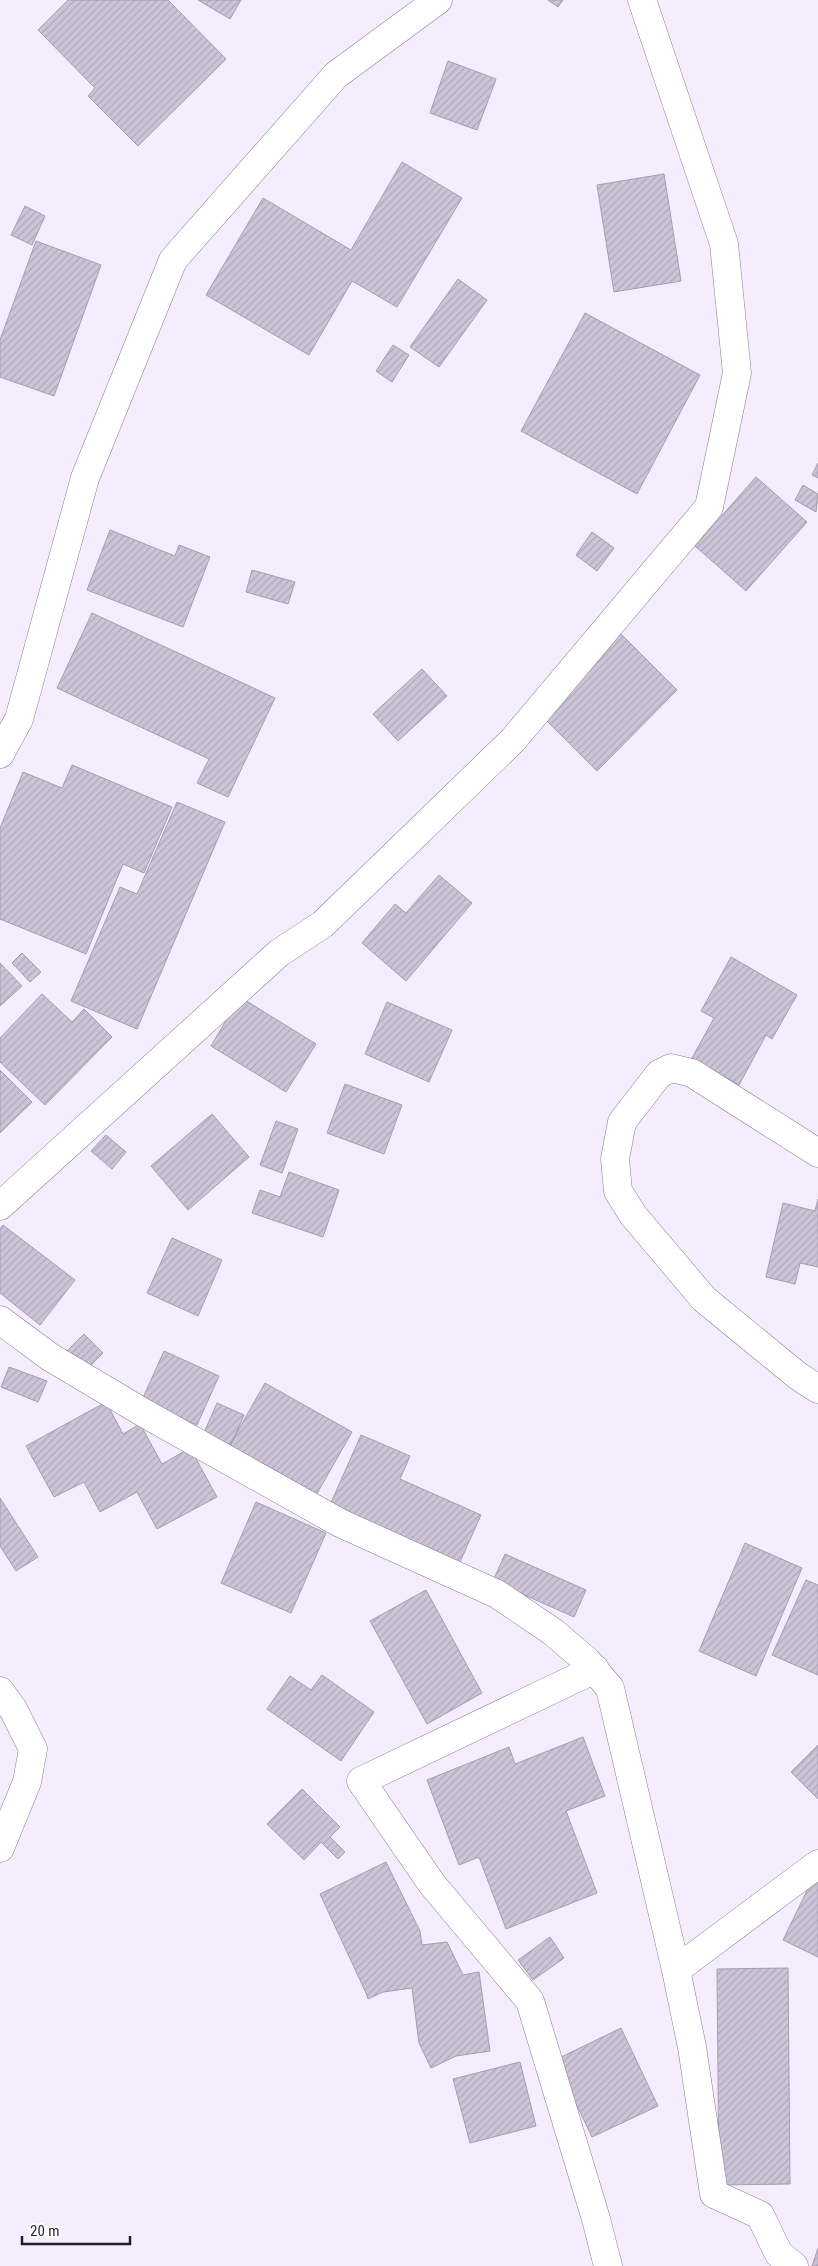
<svg xmlns="http://www.w3.org/2000/svg" width="818" height="2266" font-family="'Roboto Condensed',sans-serif">
<style>
.building{fill:url(#building-hatch);stroke:#a59cb0}
.lines{fill:none;stroke-linecap:round;stroke-linejoin:round}
.minor-casing{stroke:#877e91;stroke-width:29}
.minor{stroke:#fff;stroke-width:28}
</style>
<defs>
<pattern id="building-hatch" width="6" height="6" patternUnits="userSpaceOnUse" patternTransform="scale(1.25)"><rect width="6" height="6" fill="#cdc4d8"/><path d="M-1 1l2-2M0 6l6-6M5 7l2-2" fill="none" stroke="#b0a8b9"/></pattern>
</defs>
<rect width="100%" height="100%" fill="#f5edfe"/>
<path class="building" d="M68 0H168L226 59 138 146 88 96 95 88 38 30Z
M198 0H241L230 19Z
M548 0H563L558 7Z
M448 61 496 79 477 130 430 113Z
M402 162 462 198 397 307 352 281 309 355 206 295 263 198 351 250Z
M664 174 681 281 614 292 597 185Z
M25 206 45 216 32 245 11 235Z
M36 241 101 265 54 396 0 377V340Z
M458 279 487 300 439 367 410 347Z
M585 313 700 375 637 494 521 431Z
M393 345 409 355 392 382 376 371Z
M818 463V478L812 475Z
M756 477 807 522 746 591 695 546Z
M803 485 818 494 816 512 795 500Z
M110 530 175 556 179 545 210 557 183 627 87 590Z
M592 532 614 548 597 571 576 555Z
M252 570 295 582 288 604 246 592Z
M92 613 275 698 228 797 197 783 209 759 57 688Z
M620 633 677 690 597 771 540 714Z
M422 669 447 696 398 741 373 714Z
M72 765 172 807 144 873 123 864 86 954 0 919V828L23 772 62 788Z
M177 802 225 822 137 1029 71 1001 120 887 137 894Z
M439 875 472 903 406 981 362 943 395 904 406 913Z
M22 953 41 972 30 982 12 963Z
M731 957 797 995 772 1039 766 1035 739 1085 692 1058 714 1018 701 1011Z
M0 963 22 986 0 1006Z
M42 994 72 1022 84 1009 112 1037 45 1105 0 1062V1038Z
M240 997 316 1044 286 1092 211 1046Z
M387 1002 452 1030 429 1082 365 1054Z
M0 1070 32 1102 0 1133Z
M345 1084 402 1105 384 1154 327 1133Z
M212 1114 249 1157 188 1210 151 1166Z
M276 1121 298 1129 282 1173 260 1165Z
M106 1135 126 1152 112 1169 91 1151Z
M289 1172 339 1190 323 1237 252 1213 260 1190 280 1197Z
M818 1199V1267L800 1263 795 1284 766 1277 783 1203 815 1211Z
M3 1225 75 1280 40 1325 0 1293V1229Z
M172 1238 222 1260 198 1316 147 1293Z
M84 1334 103 1353 86 1370 67 1351Z
M164 1351 219 1376 197 1425 142 1400Z
M9 1367 47 1381 38 1402 1 1387Z
M265 1383 352 1432 315 1497 228 1448Z
M106 1402 123 1434 140 1424 162 1464 190 1448 217 1497 157 1529 137 1492 100 1512 84 1482 54 1497 26 1446Z
M217 1403 244 1415 230 1447 203 1435Z
M361 1435 410 1456 400 1479 481 1515 460 1562 330 1505Z
M0 1498 38 1557 16 1571 0 1546Z
M256 1502 326 1533 291 1613 221 1583Z
M745 1543 802 1568 756 1676 699 1651Z
M505 1554 586 1590 574 1617 493 1581Z
M806 1580 818 1585V1675L772 1655Z
M426 1590 482 1693 427 1724 370 1621Z
M322 1675 374 1712 341 1761 267 1709 290 1676 311 1690Z
M583 1737 605 1796 566 1811 597 1893 506 1929 479 1857 459 1865 427 1780 509 1747 515 1764Z
M818 1745V1799L791 1772Z
M302 1789 340 1827 330 1837 345 1852 338 1859 321 1842 304 1860 267 1824Z
M386 1862 420 1931 422 1945 447 1942 463 1975 479 1972 490 2051 456 2056 431 2068 419 2043 412 1988 383 1992 368 1999 366 1993 320 1894Z
M818 1868V1957L783 1940Z
M550 1937 564 1958 533 1980 518 1960Z
M788 1968 790 2184 719 2185 717 1969Z
M621 2028 658 2106 592 2137 555 2060Z
M520 2062 536 2126 470 2143 453 2079Z
M818 2248V2266H812Z"/>
<g class="lines">
<defs>
<path id="minor" d="M0 754 19 719 85 478 173 260 336 75 438 0
M818 1153 692 1073 671 1068 659 1074 622 1122 615 1159 618 1191 633 1215 704 1299 798 1376 818 1389
M0 1206 279 953 323 924 513 740 709 507 737 373 724 244 642 0
M0 1320 50 1357 144 1413 340 1523 497 1594 553 1632 587 1661 610 1688 676 1970 692 2047 714 2194 760 2215 779 2254 794 2266
M595 1669 361 1781 432 1884 530 2001 596 2219 608 2266
M0 1691 13 1709 33 1749 27 1782 0 1848
M676 1970 818 1864"/>
</defs>
<use href="#minor" class="minor-casing"/>
<use href="#minor" class="minor"/>
</g>
<path d="M22 2236v8h108v-8" fill="none" stroke="#231f27" stroke-width="2.5"/>
<text x="30" y="2236" font-size="15" fill="#231f27" stroke="#ffffff" stroke-width="4" paint-order="stroke">20 m</text>
</svg>
